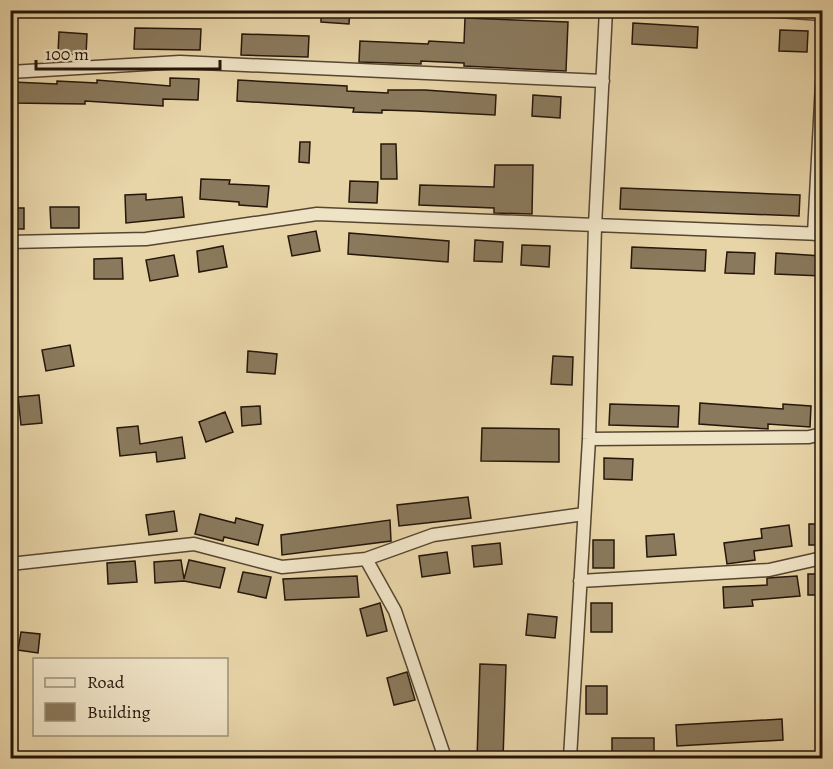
<svg xmlns="http://www.w3.org/2000/svg" width="833" height="769" font-family="Alegreya,serif">
<style>
.building{fill:#8a795c;stroke:#26170a;stroke-width:1.5}
.lines{fill:none;stroke-linecap:round;stroke-linejoin:round}
.street-casing{stroke:#564631;stroke-width:15}
.street{stroke:#efe3c6;stroke-width:12}
</style>
<rect width="100%" height="100%" fill="#e7d4a7"/>
<filter id="stains"><feTurbulence type="fractalNoise" baseFrequency=".00333" numOctaves="4"/><feColorMatrix values="0 0 0 0 .2 0 0 0 0 .09 0 0 0 0 .02 0 0 0 .5 -.17"/></filter>
<radialGradient id="worn" r=".72"><stop offset=".6" stop-color="#630" stop-opacity="0"/><stop offset="1" stop-color="#630" stop-opacity=".3"/></radialGradient>
<path class="building" d="M321 10H350L349 24 321 22Z
M465 18 568 22 566 71 464 66V63L421 61V64L359 62 360 41 428 44 429 41 464 43Z
M633 23 698 27 697 48 632 44Z
M135 28 201 29 200 50 134 49Z
M780 30 808 31 807 52 779 51Z
M59 32 87 34 86 55 58 53Z
M242 34 309 36 308 57 241 55Z
M170 78 199 79 198 100 163 99V106L85 101V104L12 103 13 82 57 84V81L97 83V80L170 86Z
M238 80 347 86V91L388 93V90H425L496 95 495 115 416 111 382 110V113L353 112 354 108 237 101Z
M533 95 561 97 560 118 532 116Z
M300 142H310L309 163 299 162Z
M381 144H396L397 179H381Z
M495 165H533L532 214 494 213V208L419 205 420 185 494 187Z
M201 179 230 180 229 184 269 186 267 207 239 205V202L200 199Z
M350 181 378 182 377 203 349 202Z
M621 188 800 195 799 216 620 209Z
M146 194V200L182 197 184 217 126 223 125 195Z
M50 207H79V228H51Z
M10 208H24V229H10Z
M316 231 320 251 292 256 288 236Z
M349 233 449 241 448 262 348 254Z
M475 240 503 242 502 262 474 261Z
M522 245 550 246 549 267 521 265Z
M223 246 227 267 199 272 197 251Z
M632 247 706 250 705 271 631 268Z
M727 252 755 253 754 274 725 273Z
M776 253 822 256V276L775 274Z
M174 255 178 276 150 281 146 260Z
M122 258 123 279H94V259Z
M70 345 74 366 46 371 42 350Z
M248 351 277 354 275 374 247 372Z
M553 356 573 357 572 385 551 384Z
M39 395 42 423 21 425 18 397Z
M700 403 783 409V404L811 406 810 427 768 424V429L699 424Z
M610 404 679 406 678 427 609 425Z
M260 406 261 424 242 426 241 407Z
M225 412 233 432 206 442 199 422Z
M138 426 140 444 182 437 185 458 157 462 156 452 120 456 117 428Z
M482 428 559 429V462L481 461Z
M604 458 633 459 632 480 604 479Z
M468 497 471 518 399 526 397 505Z
M174 511 177 531 149 535 146 515Z
M200 514 235 523 236 518 263 525 258 545 224 537 223 541 195 534Z
M390 520 391 541 282 555 281 535Z
M809 524H822V545H809Z
M789 525 792 546 754 551 755 560 727 564 724 543 762 538 761 529Z
M674 534 676 555 647 557 646 536Z
M593 540H614V568H593Z
M500 543 502 564 474 567 472 546Z
M447 552 450 573 422 577 419 556Z
M181 560 184 579 189 560 225 568 220 588 184 581 155 583 154 562Z
M135 561 137 582 108 584 107 563Z
M243 572 271 577 266 598 238 592Z
M808 574H822V595H808Z
M357 576 359 597 285 600 283 579Z
M797 576 800 596 752 600 753 606 724 608 723 587 767 585V578Z
M380 603 387 631 367 636 360 609Z
M591 603H612V632H591Z
M528 614 557 617 555 638 526 635Z
M21 632 40 634 38 653 18 650Z
M480 664 506 665 503 759H477Z
M407 672 415 700 394 705 387 678Z
M586 686H607V714H586Z
M782 719 783 740 677 746 676 725Z
M612 738H654V759H612Z"/>
<g class="lines">
<defs>
<path id="street" d="M764 10 822 14
M10 72 180 62 603 81
M814 234 822 83
M10 242 146 239 317 214 822 234
M589 439 809 437 822 434
M366 559 395 611 445 758
M10 564 194 544 282 567 366 559 433 535 584 514
M580 581 769 570 822 558
M570 758 589 439 595 226 606 10"/>
</defs>
<use href="#street" class="street-casing"/>
<use href="#street" class="street"/>
</g>
<rect width="833" height="769" fill="none" stroke="#e7d4a7" stroke-width="36"/>
<rect x="12" y="12" width="809" height="745" fill="none" stroke="#26170a" stroke-width="3"/>
<rect x="18" y="18" width="797" height="733" fill="none" stroke="#26170a" stroke-width="1.5"/>
<rect x="33" y="658" width="195" height="78" fill="#efe3c6" stroke="#9f917b" stroke-width="1.5"/>
<rect x="45" y="678" width="30" height="9" fill="#efe3c6" stroke="#9f917b" stroke-width="1.5"/>
<text x="87" y="688" font-size="18" fill="#26170a">Road</text>
<rect x="45" y="703" width="30" height="18" fill="#8a795c" stroke="#9f917b" stroke-width="1.5"/>
<text x="87" y="718" font-size="18" fill="#26170a">Building</text>
<path d="M36 60v9h184v-9" fill="none" stroke="#26170a" stroke-width="3"/>
<text x="45" y="60" font-size="18" fill="#26170a" stroke="#efe3c6" stroke-width="4.5" paint-order="stroke">100 m</text>
<rect width="100%" height="100%" filter="url(#stains)"/>
<rect width="100%" height="100%" fill="url(#worn)"/>
</svg>
